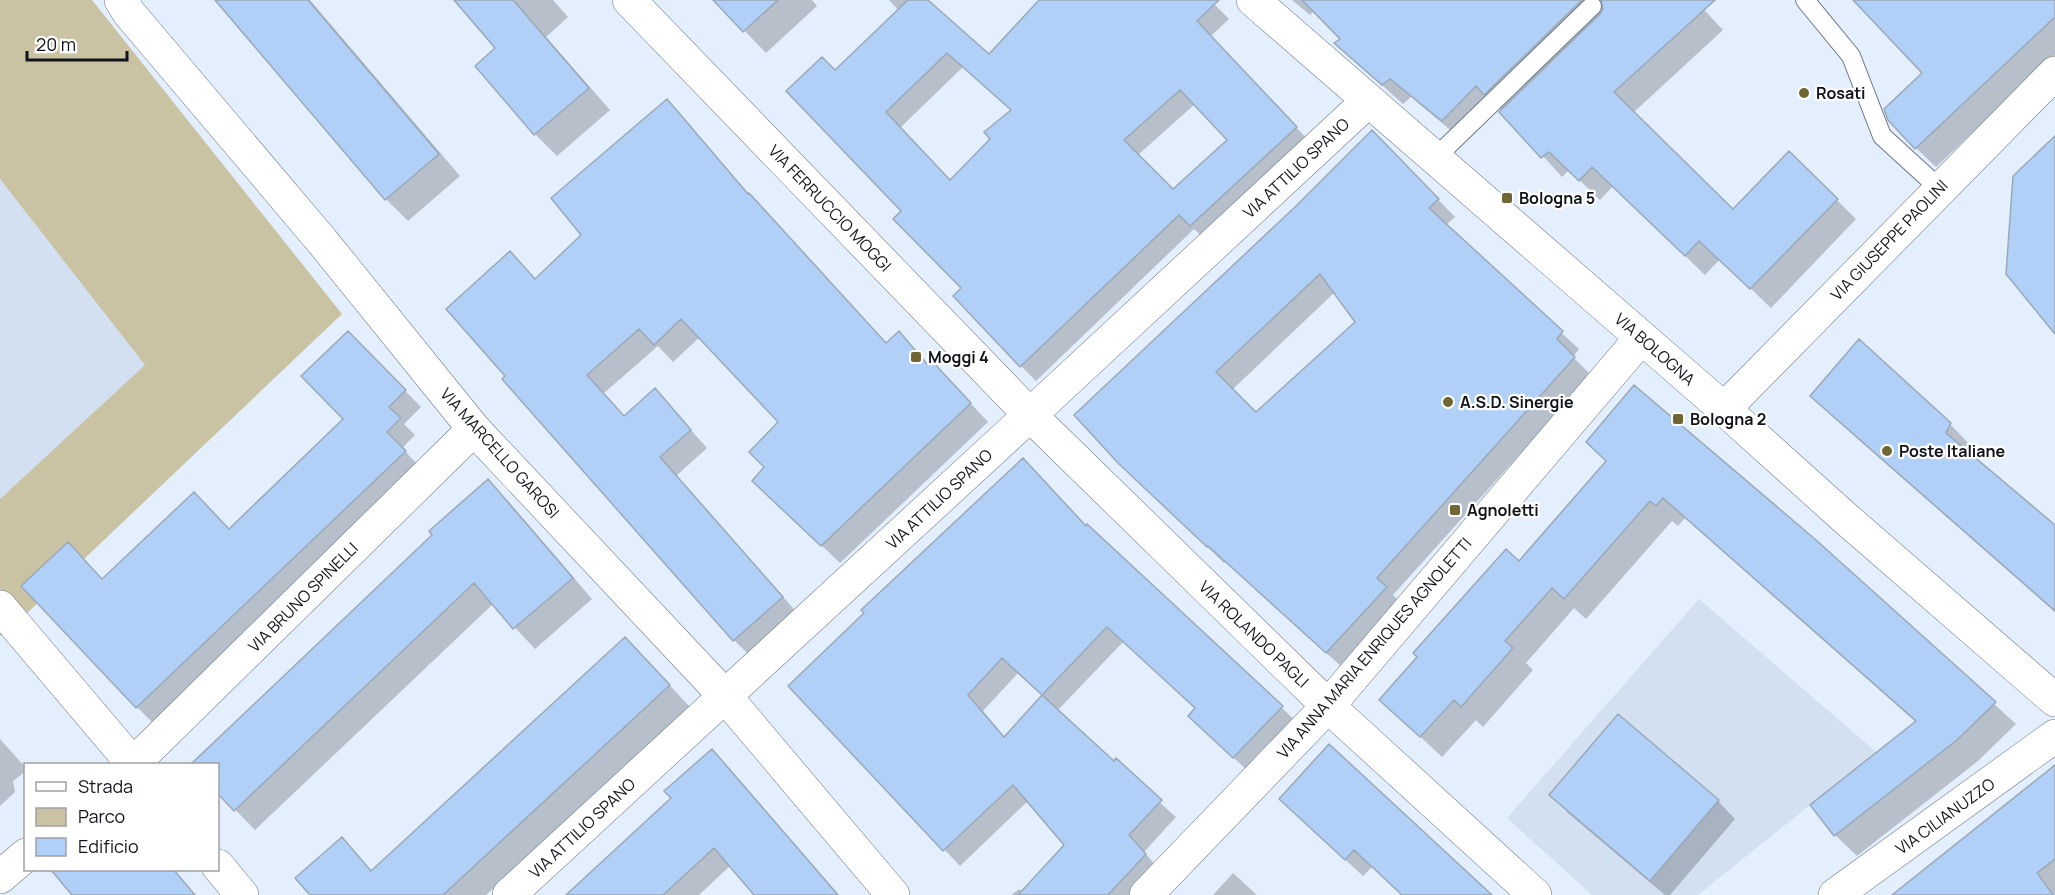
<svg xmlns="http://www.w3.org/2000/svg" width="2055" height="895" font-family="Manrope,sans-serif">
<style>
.built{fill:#d2e0f2}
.park{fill:#c9c3a3}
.shadow{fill:#0003;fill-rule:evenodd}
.building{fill:#b1d0f8;stroke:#9ba8b8;stroke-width:1.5;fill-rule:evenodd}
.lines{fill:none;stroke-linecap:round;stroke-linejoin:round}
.lane-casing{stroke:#6a7685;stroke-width:20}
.street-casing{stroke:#6a7685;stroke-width:34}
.secondary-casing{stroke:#6a7685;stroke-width:34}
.lane{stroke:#fff;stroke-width:18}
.street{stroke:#fff;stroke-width:33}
.secondary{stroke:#fff;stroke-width:33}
.poi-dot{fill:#6f6633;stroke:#fff;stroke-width:2}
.labels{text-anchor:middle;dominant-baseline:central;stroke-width:4.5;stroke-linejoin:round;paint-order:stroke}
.poi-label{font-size:16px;font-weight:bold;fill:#10141a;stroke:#fff;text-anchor:start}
.street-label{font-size:16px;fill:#10141a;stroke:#fff}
</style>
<rect width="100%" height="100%" fill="#e4effd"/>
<path class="built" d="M0 179 146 365 0 499Z
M1699 599 1876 752 1698 895H1592L1507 818Z"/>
<path class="park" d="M0 0H92L342 314 24 616 0 636V499L145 365 0 179Z"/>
<path class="shadow" d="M217 0H310L460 176 408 221 386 199Z
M456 0H553L568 17 546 37 610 110 557 156 535 134 477 66 497 48Z
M715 0H812L817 6 766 53Z
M889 0H926L990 56 1041 0H1210L1229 19 1211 36 1311 143 1206 240 1194 229 1036 381 1021 366 903 211 835 72 899 11ZM963 67 1013 111 992 139 951 181 900 128ZM1195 104 1229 140 1173 191 1138 155Z
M1292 0H1695L1723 30 1633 113 1733 211 1789 153 1856 219 1771 308 1720 259 1705 275 1613 186 1600 200 1569 170 1562 177 1497 105 1462 140 1411 97 1403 104 1336 44 1342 39 1314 11 1310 15Z
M1855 0H2055V55L1936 167 1916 148 1924 73Z
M667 101 685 119 752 199 886 344 899 333 928 365 949 380 988 422 840 563 772 498 766 468 780 422 700 337 673 362 658 346 604 393 625 417 655 390 707 448 676 476 800 616 752 658 734 640 507 376 510 253 536 280 583 235Z
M1372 132 1455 217 1445 226 1579 349 1573 357 1591 375 1393 595 1403 605 1344 669 1226 561 1224 563 1137 479 1296 208ZM1335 292 1357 323 1256 414 1232 390Z
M364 349 421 407 404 424 415 435 402 448 421 468 153 723 137 707 102 581 230 531 345 419Z
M1812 396 1950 424 1972 447 1969 453 2055 527V612L1834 418Z
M1608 462 1815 541 2016 724 1978 761 1857 856 1835 835 1917 723 1685 518 1678 526 1672 521 1586 619 1574 608 1526 663 1533 670 1483 727 1476 720 1442 757 1381 700 1519 563Z
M488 481 509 502 592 599 535 649 493 604 255 830 218 792V764Z
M1086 527 1298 723 1250 773 1206 732 1197 709 1124 641 1057 711 1176 817 1144 852 1161 871 1138 895H1011L1019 889 1023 892 1066 845 1028 801 960 866 790 686ZM1018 673 1043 696 1005 738 983 711Z
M646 660 690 707 486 895H312L342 839 373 872Z
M0 739 26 768V771L13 781 15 792 0 806Z
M712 751 729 769 839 895H756L731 865 699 895H568L673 798Z
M2055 767V895H1895Z
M1551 795 1718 801 1735 819 1670 895H1665L1568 813Z
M1298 816 1490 895H1403L1372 867 1363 876Z
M58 870H174L195 895H74L55 872Z
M1233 873 1257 895H1213Z"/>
<path class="building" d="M215 0H308L439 154 385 200Z
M454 0H513L589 88 534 135 475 66 495 48Z
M713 0H778L743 32Z
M908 0H928L989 54 1039 0H1219L1197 21 1297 127 1190 226 1179 215 1020 367 953 296 961 288 893 219 901 211 786 91 822 57 835 70ZM947 53 1011 110 984 132 990 139 950 180 886 112ZM1180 90 1227 140 1173 189 1124 140Z
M1302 0H1582L1484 95 1476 86 1442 121 1390 79 1382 85 1334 43 1340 39Z
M1601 0H1715L1614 92 1733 209 1789 151 1838 199 1750 289 1699 241 1685 256 1592 167 1579 181 1549 152 1541 158 1499 112 1600 14 1603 9Z
M1853 0H2055V17L1915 149 1888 120 1884 109 1922 73Z
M667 99 748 194 749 193 886 343 899 331 927 364 931 360 971 403 821 546 752 481 764 467 749 452 778 422 681 319 654 345 639 329 587 375 624 416 655 388 691 430 660 457 783 597 733 641 502 379 505 376 446 309 510 251 535 279 581 235 551 198Z
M1372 130 1439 199 1429 208 1563 331 1557 339 1575 357 1377 578 1387 587 1326 653 1208 546 1207 547 1118 463 1074 415 1295 207ZM1320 274 1355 322 1256 412 1216 372Z
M2055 136V334L2006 274 2013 176Z
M348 331 406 390 389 407 401 418 387 432 406 451 136 708 21 586 68 542 102 579 194 492 229 529 343 419 301 376Z
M1859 339 1951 423 1946 433 2055 525V611L1810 396Z
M1634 385 1816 540 1996 702 1957 740 1834 836 1810 805 1916 721 1663 498 1656 506 1650 501 1564 599 1552 588 1505 641 1513 648 1461 707 1454 700 1420 737 1379 700 1417 657 1413 653 1506 549 1519 561 1606 461 1586 442Z
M1023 458 1086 526 1087 524 1283 706 1233 758 1188 716 1195 708 1107 627 1042 695 1114 761 1116 758 1162 800 1129 835 1146 854 1108 895H1018L1064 845 1013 785 943 851 788 686 864 613 861 610ZM1002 658 1042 695 1004 737 968 695Z
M488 479 573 578 513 629 474 583 234 811 218 794V765H190L432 535 429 531Z
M625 637 670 685 443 895H310L295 878 342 837 371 871Z
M1618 714 1719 800 1650 881 1549 795Z
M1329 744 1492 895H1402L1354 850 1345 860 1279 799Z
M712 749 838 895H754L714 848 663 895H566L671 798 664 791Z
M2055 765V859L2037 873 2053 895H1892Z
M51 870H174L195 895H72Z"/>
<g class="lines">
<defs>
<path id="lane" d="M1805 0 1851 56 1882 136 1939 188
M1435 158 1592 6"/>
<path id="street" d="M121 0 129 13 322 241 474 429 725 696 893 895
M1724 409 2055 73
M0 607 133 764
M133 764 474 429
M218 866 242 895
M0 877 26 855
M509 895 1030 415 1368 101
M1146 895 1328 706"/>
<path id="secondary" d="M629 0 1030 415 1328 706 1535 895
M1253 0 1724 409 1844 517 2055 700
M1328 706 1641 338
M1835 895 2055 736"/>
</defs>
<use href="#lane" class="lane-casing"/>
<use href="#street" class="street-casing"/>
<use href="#secondary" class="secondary-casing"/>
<use href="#lane" class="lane"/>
<use href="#street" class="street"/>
<use href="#secondary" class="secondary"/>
</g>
<g class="poi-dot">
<circle cx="1804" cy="93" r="6"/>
<rect x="1501" y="192" width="12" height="12" rx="3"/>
<rect x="910" y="351" width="12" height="12" rx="3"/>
<circle cx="1448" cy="402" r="6"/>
<rect x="1672" y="413" width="12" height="12" rx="3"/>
<circle cx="1887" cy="451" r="6"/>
<rect x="1449" y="504" width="12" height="12" rx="3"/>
</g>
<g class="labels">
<g class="poi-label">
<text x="1816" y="93">Rosati</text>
<text x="1519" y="198">Bologna 5</text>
<text x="928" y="357">Moggi 4</text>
<text x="1460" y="402">A.S.D. Sinergie</text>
<text x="1690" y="419">Bologna 2</text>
<text x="1899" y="451">Poste Italiane</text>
<text x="1467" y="510">Agnoletti</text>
</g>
<g class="street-label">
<text transform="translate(1296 168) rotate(-43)">VIA ATTILIO SPANO</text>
<text transform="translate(830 208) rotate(46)">VIA FERRUCCIO MOGGI</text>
<text transform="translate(1889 240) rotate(-46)">VIA GIUSEPPE PAOLINI</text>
<text transform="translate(1655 349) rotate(41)">VIA BOLOGNA</text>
<text transform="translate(500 453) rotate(48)">VIA MARCELLO GAROSI</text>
<text transform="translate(939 499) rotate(-43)">VIA ATTILIO SPANO</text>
<text transform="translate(303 597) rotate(-45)">VIA BRUNO SPINELLI</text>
<text transform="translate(1254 634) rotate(44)">VIA ROLANDO PAGLI</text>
<text transform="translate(1374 648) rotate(-49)">VIA ANNA MARIA ENRIQUES AGNOLETTI</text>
<text transform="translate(1945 816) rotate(-36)">VIA CILIANUZZO</text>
<text transform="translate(582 828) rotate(-43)">VIA ATTILIO SPANO</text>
</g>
</g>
<rect x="24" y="763" width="195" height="108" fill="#ffffff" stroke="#9fa1a3" stroke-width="1.5"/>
<rect x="36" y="782" width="30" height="9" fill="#ffffff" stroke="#9fa1a3" stroke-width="1.5"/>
<text x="78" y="793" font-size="18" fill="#10141a">Strada</text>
<rect x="36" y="808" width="30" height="18" fill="#c9c3a3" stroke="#9fa1a3" stroke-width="1.5"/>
<text x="78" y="823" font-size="18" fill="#10141a">Parco</text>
<rect x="36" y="838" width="30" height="18" fill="#b1d0f8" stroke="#9fa1a3" stroke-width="1.5"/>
<text x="78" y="853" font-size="18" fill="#10141a">Edificio</text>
<path d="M27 51v9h100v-9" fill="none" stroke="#10141a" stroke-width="3"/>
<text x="36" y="51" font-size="18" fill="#10141a" stroke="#ffffff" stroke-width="4.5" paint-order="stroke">20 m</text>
</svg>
